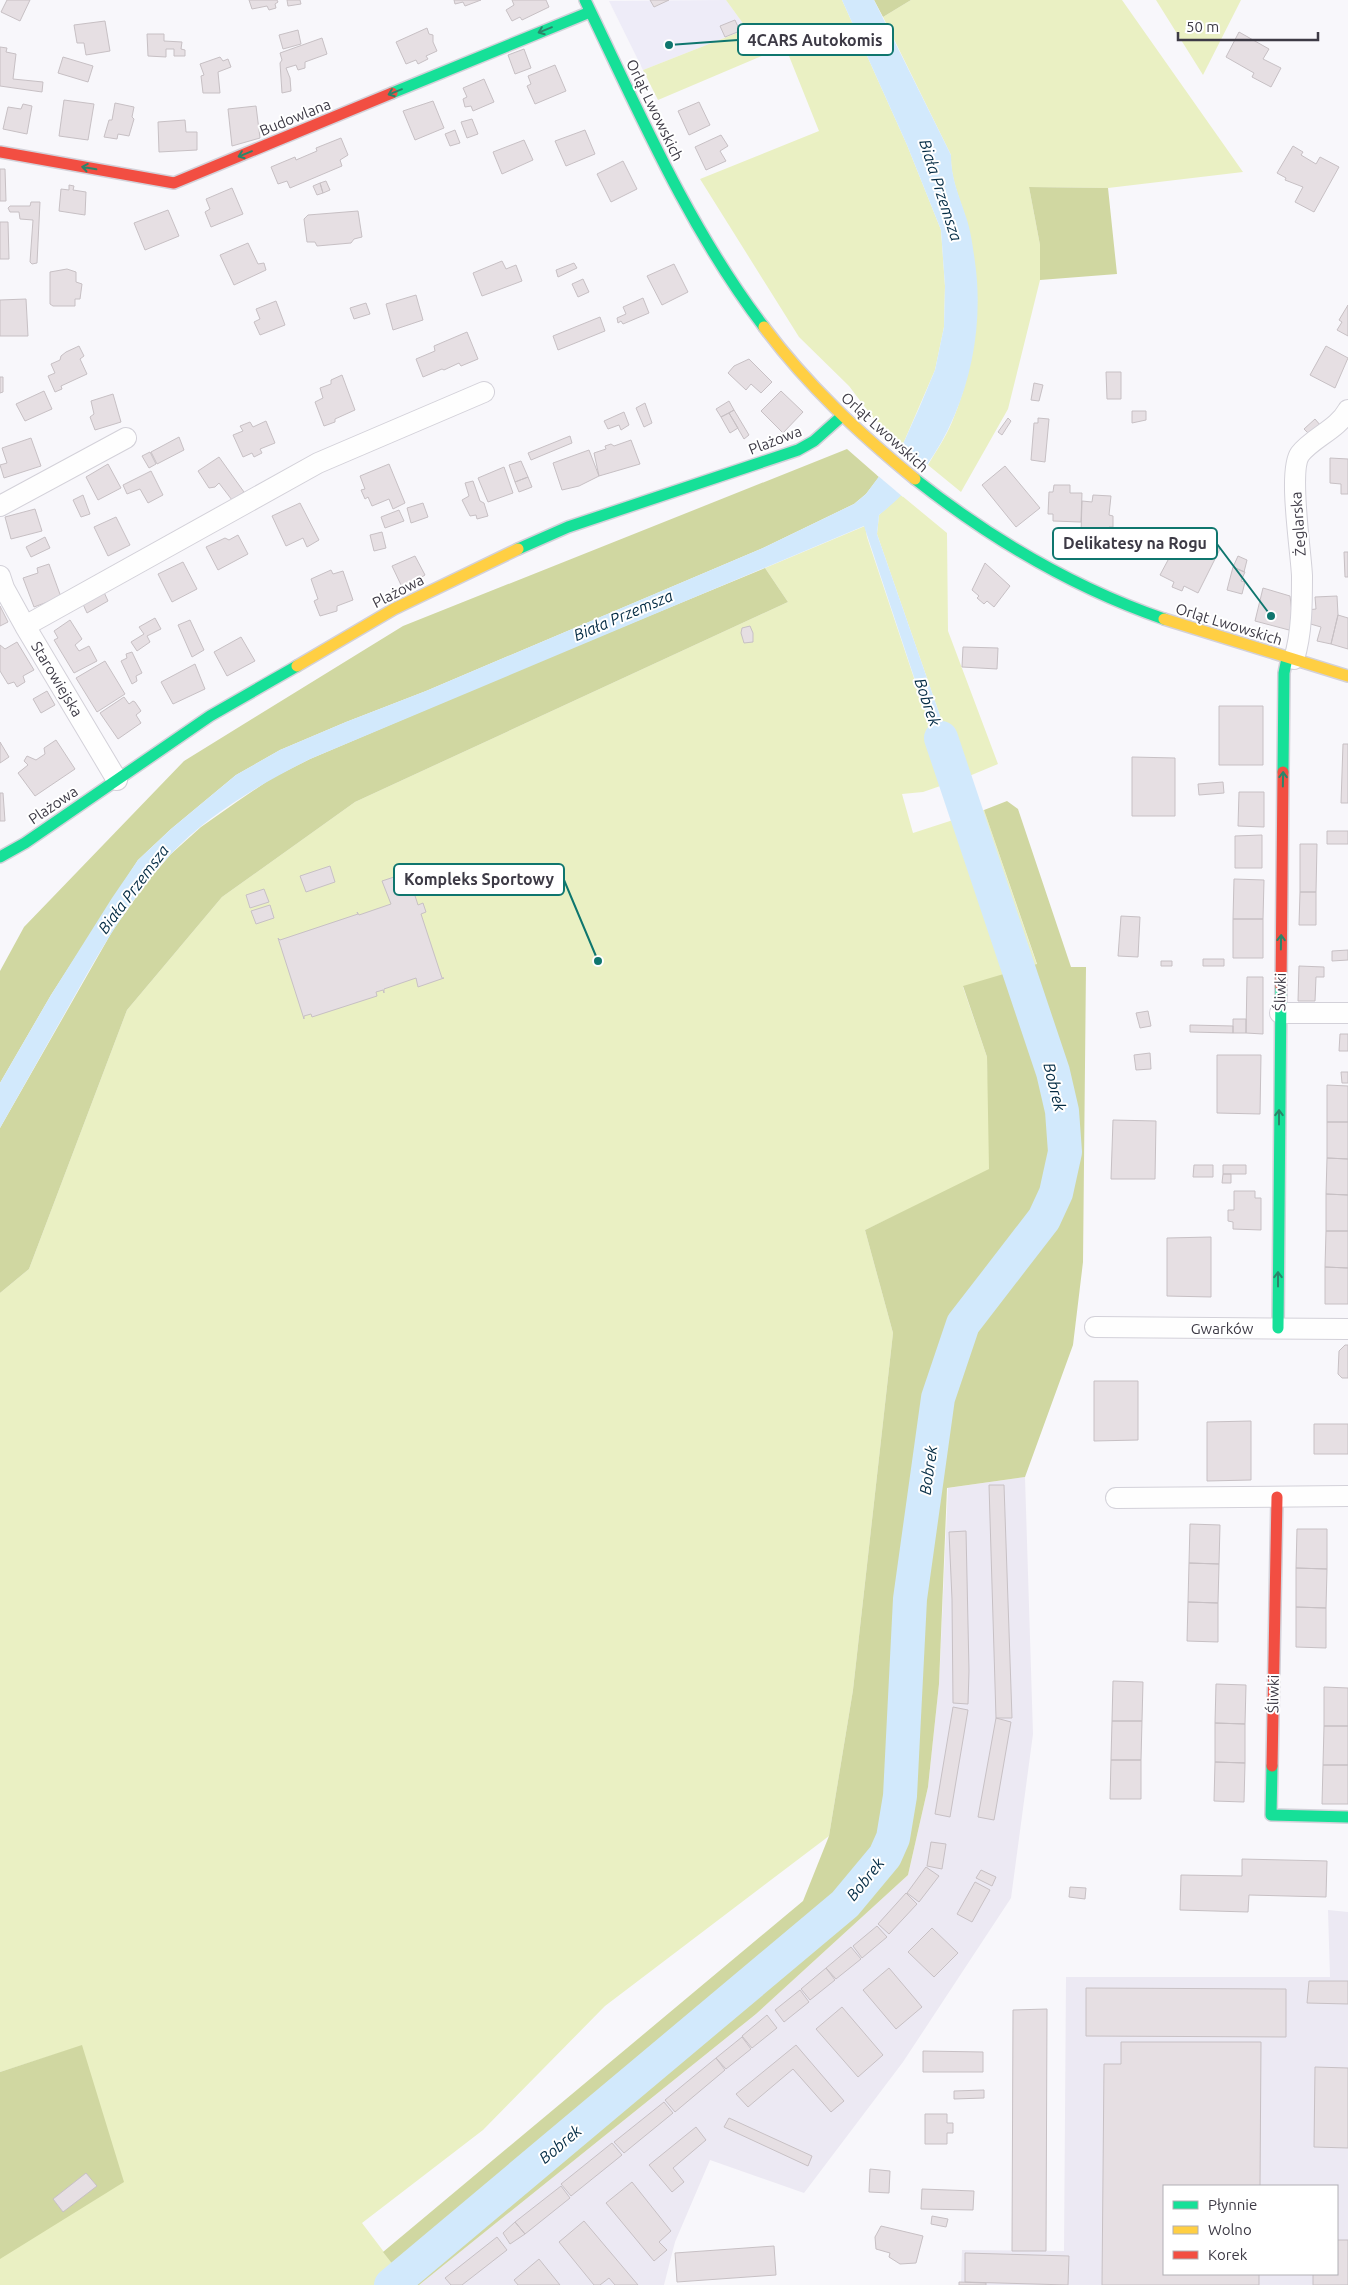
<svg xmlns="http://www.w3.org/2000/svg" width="1348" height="2285" font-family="Ubuntu,sans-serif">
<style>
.commercial{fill:#eeecf8}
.built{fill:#ece9f3;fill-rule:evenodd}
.green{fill:#eaf0c3}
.forest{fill:#d0d7a1}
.water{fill:#d2e9fc}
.pier{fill:#f8f7fb}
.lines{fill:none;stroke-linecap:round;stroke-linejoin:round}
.river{stroke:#d2e9fc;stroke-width:34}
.building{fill:#e6dfe3;stroke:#c7c0c4}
.street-casing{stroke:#d3d1d9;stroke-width:22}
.fast-casing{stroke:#d3d1d9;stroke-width:14}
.slow-casing{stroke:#d3d1d9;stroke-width:14}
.jam-casing{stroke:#d3d1d9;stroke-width:14}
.street{stroke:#fefefe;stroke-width:20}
.fast{stroke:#16e098;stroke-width:11}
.slow{stroke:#ffcf43;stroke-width:11}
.jam{stroke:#f24e42;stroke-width:11}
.oneway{stroke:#2b856a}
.labels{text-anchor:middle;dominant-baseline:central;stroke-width:4;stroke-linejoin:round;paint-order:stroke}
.street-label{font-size:15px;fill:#3d3a45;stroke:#fff}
.water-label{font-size:16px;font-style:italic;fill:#042c45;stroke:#fff}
.leader{fill:none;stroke:#0f766e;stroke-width:2}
.callout-dot{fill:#0f766e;stroke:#fff;stroke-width:2}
.callout{fill:#fff;stroke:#0f766e;stroke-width:2}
.callout-label{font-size:16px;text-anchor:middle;font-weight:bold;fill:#3d3a45}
</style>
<rect width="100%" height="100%" fill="#f8f7fb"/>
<path class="commercial" d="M726 0 747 29 643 70 609 1Z"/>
<path class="built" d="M1025 1477 1033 1734 1011 1898 903 2062 804 2193 710 2160 675 2242 664 2285H419L756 2014 908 1875 928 1787 939 1684 948 1488Z
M1328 1910 1348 1912V2285H961L962 2250 1064 2251 1066 1977H1330ZM1164 2186H1337V2274H1164Z"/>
<path class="green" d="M726 0H842L907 145 941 230 945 286 944 327 935 370 903 444 874 419 849 386 799 337 700 179 819 131 785 46 658 100 643 70 747 29Z
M911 0H1122L1243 172 1108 188 1029 187 1040 245V280L1008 409 961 492 928 465C936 451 946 437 952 422 977 362 982 299 970 236 965 207 950 184 951 155L883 17Z
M1156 0H1241L1203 75Z
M901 495 947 533 948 631 998 764 962 779 877 534 879 515Z
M865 526 867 537 949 783 923 792 902 794 913 833 984 810 1037 965 963 987 987 1057 992 1170 865 1230 893 1333 853 1690 829 1836 605 2006 483 2130 362 2223 409 2285H0V2258L75 2048 0 2072V1293L29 1269 127 1010 222 897 355 802 788 602 765 568Z"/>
<path class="forest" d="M874 0H911L883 17Z
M1029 187 1108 188 1117 274 1040 280V245Z
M847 449 879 477 866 494 854 504 763 548 426 691 346 722 280 750 236 775 171 829 138 860 51 995 0 1083V971L24 927 184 761 403 626Z
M765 568 788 602 355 802 222 897 127 1010 29 1269 0 1293V1128L113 930 147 882 171 854 201 827 238 801 272 778 310 759 540 661Z
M1007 801 1018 809 1071 967H1086L1083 1262 1073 1345 1025 1477 947 1488 939 1684 928 1787 908 1875 756 2014 419 2285H409L383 2252 803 1901 829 1836 853 1690 893 1333 865 1230 989 1169 987 1057 963 986 1037 964 984 810Z
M82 2045 124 2182 0 2259V2072Z"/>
<path class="water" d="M842 0H874L951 155C951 179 959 195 966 217 971 231 973 248 975 262 988 354 954 458 879 515L877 534 962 779 949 783 864 526 310 759C261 784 208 814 170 855 133 895 105 942 78 990 52 1036 26 1082 0 1128V1083L51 995 112 898 138 860 171 829 236 775 280 750 346 722 426 691 763 548 854 504 866 494 903 444 920 406 935 370 944 327 945 286 941 230 907 145Z"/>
<path class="pier" d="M901 443 930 467 903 497 877 475Z"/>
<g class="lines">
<path class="river" d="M391 2285 845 1904 885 1856 893 1838 900 1796 910 1599 938 1398 963 1324 1044 1219 1056 1193 1065 1152 1062 1111 1053 1072 941 738"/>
</g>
<path class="building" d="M7 0H30L20 21 1 12Z
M249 0H277L278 2 275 4 276 8 269 10 267 6 252 9Z
M287 0H300L301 4 288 6Z
M454 0H481L465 6 463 2 455 4Z
M512 0H546L549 7 522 20 520 17 512 21 506 10 514 5Z
M650 0H669L654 7Z
M735 20 740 31 725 37 720 26Z
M105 21 110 51 86 55 84 43H77L74 25Z
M427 28 429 34 433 35V42L437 51 426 56 428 59 418 64 416 60 406 64 396 42Z
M298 30 301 44 283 49 279 35Z
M1239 32 1269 49 1263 59 1281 68 1271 87 1252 77 1254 73 1226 57Z
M147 34H164V41L182 42 181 49 185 50V56H174V49H166V57L148 56Z
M322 38 327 54 305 62V68L298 70 296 65 286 68 290 78 291 91 282 93 280 63 282 60 280 53Z
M0 47 7 48 6 52 16 54 13 79 43 82 42 92 0 86Z
M524 49 531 68 515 74 508 55Z
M63 57 93 66 88 82 58 73Z
M220 57 223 61 228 59 231 67 218 72 220 93H203L201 76 204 75 200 64Z
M555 65 566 91 535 104 527 86 531 84 528 76Z
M484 79 494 102 473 111 471 106 465 107 463 99 467 97 463 88Z
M64 100 94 104 88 140 59 136Z
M433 101 444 128 415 140 403 111Z
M699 102 710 125 689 135 678 111Z
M115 103 134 107 132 117 134 119 129 136 118 134 117 139 104 137 109 120H112Z
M23 104 32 106 27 134 3 129 8 107 21 109Z
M256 106 260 138 232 146 228 109Z
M472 119 478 134 467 138 461 122Z
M185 120 186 132H197V150L159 152 158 122Z
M455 130 460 143 450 146 445 134Z
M585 130 595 154 566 166 555 141Z
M721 135 728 146 720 151 726 161 706 170 695 147Z
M341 138 348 155 340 160 342 166 290 188 287 181 278 184 271 167 295 157 296 160 317 151 316 148Z
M524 140 533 160 502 174 493 152Z
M1293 146 1303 152 1301 155 1316 164 1320 157 1339 167 1314 212 1295 202 1303 187 1285 180 1286 178 1277 173Z
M623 161 637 189 611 202 597 174Z
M0 169H5L6 201H0Z
M326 181 330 190 323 193 320 183Z
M320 183 323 193 317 195 313 186Z
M69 185 74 186 73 190 86 192 85 215 59 211 61 189 69 190Z
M232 188 243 214 211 227 205 212 210 209 206 199Z
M31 202H40L37 263 32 264 30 262 33 220 20 219 19 212H10L8 208 10 206H30Z
M168 210 179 236 145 250 134 223Z
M358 211 362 237 354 239 351 243 317 246 315 242H307L304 219 308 215Z
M0 222H8L9 259H0Z
M248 243 258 264 264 263 266 270 234 285 220 255Z
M502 261 506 269 516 265 522 281 482 296 473 273Z
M574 263 577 268 558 277 556 270Z
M674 264 688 292 662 305 647 276Z
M67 269 76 272V282L82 284 80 299H75V306H53L50 304V272Z
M583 279 589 292 578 297 572 284Z
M416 295 423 320 393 330 386 304Z
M643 298 649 313 623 324 621 321 618 323 617 318 626 314 623 307Z
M26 299 28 336H0V300Z
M276 301 285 325 260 335 254 322 260 319 256 309Z
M366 303 370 314 354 319 350 308Z
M1348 305V336L1337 330 1342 322 1339 320Z
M600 317 605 331 558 350 553 336Z
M467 332 478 359 461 366 459 363 444 370 442 369 423 377 416 359 435 351 434 346Z
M79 346 84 356 80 359 87 374 61 386 62 389 55 392 48 376 55 373 51 364 60 360 61 356 66 352Z
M1326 346 1348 358 1335 388 1310 375Z
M749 359 772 382 761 393 751 384 746 390 728 373 734 366Z
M1106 372H1121V399H1107Z
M342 375 355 410 335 419V422L324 426 315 402 323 398 320 388 331 384V380Z
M0 377H3V392L0 393Z
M1034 383 1043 385 1039 401 1031 400Z
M44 391 52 409 25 421 16 404Z
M781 391 803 412 783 433 761 411Z
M113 394 121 422 95 430 90 417 94 414 91 401Z
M729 401 734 410 721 417 716 409Z
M645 403 652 423 644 427 636 408Z
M734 410 749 435 744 439 729 413Z
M1132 411H1146V420L1132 423Z
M624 412 629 425 621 430 619 425 608 429 604 421Z
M729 413 738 428 730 433 721 417Z
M1008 418 1011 421 1002 435 998 432Z
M1038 418 1049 419 1045 462 1031 460 1034 423H1038Z
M1315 419 1321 426 1310 435 1304 429Z
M266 421 275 443 260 449 262 453 254 457 252 453 243 457 233 435 243 431 240 426 250 422 253 427Z
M570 436 572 443 531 460 528 453Z
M179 437 184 450 157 464 151 452Z
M31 438 41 466 4 478 0 465 7 463 2 448Z
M631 440 640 464 599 476 594 453 606 449 605 446 611 444 614 446Z
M589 450 599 476 579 486 562 490 553 463Z
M150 452 156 464 149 468 142 456Z
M219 457 244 492 232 500 219 483 215 487 209 488 198 471Z
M1330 458 1348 459V494H1341V484L1330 483Z
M521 461 528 477 515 482 509 465Z
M108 464 121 488 98 500 86 477Z
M389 464 405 503 393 509 389 499 372 506 368 497 365 499 361 490 365 489 360 476Z
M1005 466 1040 508 1016 527 982 485Z
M504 467 513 493 488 502 478 478Z
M151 471 163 495 148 503 140 489 127 494 123 485Z
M528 477 532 487 519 492 515 482Z
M473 481 480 501 484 503 488 516 477 519 476 515 470 516 462 500 469 496 465 483Z
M1054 485H1070V493H1082L1081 522 1053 521V514H1048L1049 492H1053Z
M83 495 90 514 81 517 73 500Z
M1093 495 1111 496 1109 515 1113 516V527H1109L1108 534 1081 533 1082 501 1092 502Z
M300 503 319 540 307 547 303 538 286 546 272 516Z
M423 503 428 517 411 523 407 508Z
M35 509 42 531 11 539 5 517Z
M399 510 404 521 385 528 381 517Z
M116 517 130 545 108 556 94 527Z
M382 532 386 548 374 551 370 535Z
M238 535 248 554 218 570 206 547 225 538 229 540Z
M45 537 50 548 31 557 26 547Z
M1205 541 1220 549 1198 593 1184 586 1182 591 1172 587 1174 582 1160 575 1175 547 1195 558Z
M1344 552H1348V577H1345Z
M415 556 425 575 417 580 418 582 414 585 411 583 402 587 392 566Z
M1238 556 1247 560 1244 572 1233 567Z
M183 562 197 589 172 602 158 574Z
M985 563 1010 586 994 607 987 601 984 604 977 598 979 596 972 590Z
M49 564 61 597 34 607 23 578 38 573 37 568Z
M1233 567 1245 572 1241 581 1245 582 1242 594 1227 590Z
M331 570 333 574 343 571 353 600 337 606V611L320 616 314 601 318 599 311 579Z
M1263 588 1290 596 1293 621 1289 630 1255 621Z
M103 590 108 601 87 613 82 602Z
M1337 596 1338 615 1331 644 1317 641 1321 627 1307 623V610L1316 609 1315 597Z
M0 606 8 622 0 626Z
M1338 615 1348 618V649L1331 644Z
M155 618 161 629 147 636 150 642 137 651 131 642 144 634 139 627Z
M70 620 82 639 75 645 79 651 89 646 97 661 74 673 54 640 58 638 54 631Z
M190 620 204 650 192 657 178 625Z
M750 626 753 633V642L744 643 741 633 742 628Z
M241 637 255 661 227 676 214 652Z
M17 642 34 670 23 676 25 682 17 687 14 682 8 684 0 671V645L5 649Z
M963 647 998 648 997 669 962 667Z
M132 652 142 673 136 676 137 681 132 684 121 661 127 658 126 654Z
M105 661 125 694 97 712 76 678Z
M195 664 205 689 173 704 161 682Z
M47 691 55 705 41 713 33 699Z
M124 697 129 704 133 701 135 702 141 711 136 715 141 723 118 739 100 713Z
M1219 706H1263V765H1219Z
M56 740 75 769 35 796 18 773 28 765 24 761 27 756 36 760 45 754 44 748Z
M0 742 9 757 0 763Z
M1343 744H1348V803H1341Z
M1132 757 1175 758V816H1132Z
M1223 782 1224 793 1199 795 1198 784Z
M1239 792H1264V827L1238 826Z
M0 793H3L5 821H0Z
M1327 831H1348V844H1327Z
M1262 835V868H1235V836Z
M1300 844H1317L1316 892H1300Z
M330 866 335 882 306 892 300 876Z
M409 872 408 874 418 905 423 903 426 912 421 914 442 978H444L418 987 416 978 384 989V993L383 990 376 992 377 996 312 1017 311 1014 304 1016V1019L278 938 280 940 358 914 357 912 359 915 391 904 382 881Z
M1234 879 1264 880 1263 919H1233Z
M264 889 269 902 250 908 246 895Z
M1300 892H1316V925H1299Z
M270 905 274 918 256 924 251 911Z
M1121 916 1140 917 1138 957 1118 956Z
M1233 919H1263V958H1233Z
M1348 950V960L1332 961V951Z
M1203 959H1224V966H1203Z
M1161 961H1172V966H1161Z
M1299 966 1324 967V977H1316L1315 1001H1298Z
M1247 977H1263V1034L1246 1033Z
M1148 1011 1151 1026 1140 1028 1136 1013Z
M1233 1019H1246V1033H1233Z
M1190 1025 1233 1026V1033L1190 1032Z
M1340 1034H1348V1051H1339Z
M1150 1053 1151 1069 1136 1070 1134 1055Z
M1217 1055H1261L1260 1114 1217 1113Z
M1341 1072H1348V1083H1342Z
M1327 1085 1348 1086V1122H1327Z
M1113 1120 1156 1121 1155 1179H1111Z
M1327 1122H1348V1159L1327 1158Z
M1327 1158 1348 1159V1195L1326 1194Z
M1194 1165H1213V1177H1193Z
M1223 1165H1246V1174H1223Z
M1223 1174H1231V1183H1222Z
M1234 1191H1255V1198H1261V1230L1233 1229V1222L1228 1221V1210H1234Z
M1326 1194 1348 1195V1231H1326Z
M1326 1231H1348V1268L1325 1267Z
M1211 1237V1297L1167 1296V1238Z
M1325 1267 1348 1268V1304H1325Z
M1345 1345H1348V1378H1342L1338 1374 1339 1351Z
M1094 1381H1138V1440L1094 1441Z
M1251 1421V1480L1207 1481V1422Z
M1314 1424H1348V1454H1314Z
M989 1485H1004L1012 1718H996Z
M1190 1524 1220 1525 1219 1564 1189 1563Z
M1297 1529H1327V1569L1296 1568Z
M966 1531 969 1671 968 1704 953 1703 952 1599 949 1532Z
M1189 1563 1219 1564 1218 1603 1188 1602Z
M1296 1568 1327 1569 1326 1608 1296 1607Z
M1188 1602 1218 1603V1642L1187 1641Z
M1296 1607 1326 1608V1648L1296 1647Z
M1113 1681 1143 1682 1142 1721H1112Z
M1216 1684 1246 1685 1245 1724 1215 1723Z
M1324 1687 1348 1688V1726H1324Z
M953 1707 968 1710 950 1817 935 1814Z
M996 1718 1011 1722 994 1820 978 1817Z
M1112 1721H1142L1141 1760H1111Z
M1215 1723 1245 1724V1763L1215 1762Z
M1324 1726H1348V1765H1323Z
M1111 1760H1141V1799H1110Z
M1215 1762 1245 1763 1244 1802 1214 1801Z
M1323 1765H1348V1804H1322Z
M931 1842 946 1844 942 1869 927 1866Z
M1242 1859 1327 1861 1326 1897 1249 1895 1248 1912 1180 1910 1181 1875 1242 1876Z
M926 1867 939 1876 919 1902 907 1893Z
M981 1870 996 1877 992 1886 976 1878Z
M975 1882 990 1890 972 1922 957 1914Z
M1070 1887 1086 1888 1085 1899 1069 1897Z
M906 1893 917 1904 889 1934 878 1924Z
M877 1926 887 1937 862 1958 853 1946Z
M932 1928 958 1953 934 1977 908 1952Z
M851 1947 861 1959 836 1979 826 1968Z
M826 1968 835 1980 810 2000 801 1989Z
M889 1968 922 2007 896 2029 863 1990Z
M1309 1981H1348V2004L1307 2003Z
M1086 1988 1286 1989V2037L1086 2036Z
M800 1990 809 2002 784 2022 775 2010Z
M842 2007 883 2055 858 2077 816 2029Z
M1047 2009 1046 2251H1012L1013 2010Z
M767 2015 777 2028 752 2048 742 2036Z
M742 2037 751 2049 726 2069 716 2058Z
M1121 2042H1261L1260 2186H1164V2274H1259V2285H1102L1104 2064H1121Z
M796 2045 844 2101 831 2112 793 2069 748 2107 736 2094Z
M923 2051 983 2052V2072H923Z
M716 2058 725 2070 675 2112 665 2100Z
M1315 2067 1348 2068V2148L1314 2147Z
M984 2090V2098L954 2099V2091Z
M664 2102 673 2113 624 2153 614 2142Z
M925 2114H947V2123H953V2133H947V2144H925Z
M729 2118 812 2156 808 2166 724 2127Z
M696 2127 706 2140 673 2168 684 2182 672 2192 649 2165Z
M612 2143 622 2155 571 2196 561 2184Z
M870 2169 890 2171 889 2193 869 2192Z
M86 2173 97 2186 63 2212 53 2199Z
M632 2182 671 2231 659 2242 667 2250 654 2261 606 2203Z
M561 2186 570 2198 525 2234 515 2222Z
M922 2189 974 2191 973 2210 921 2209Z
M932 2216 948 2219 946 2227 931 2224Z
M584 2221 638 2285H615L609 2278 600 2285H594L559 2242Z
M515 2222 525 2234 510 2244 503 2233Z
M881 2226 923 2236 916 2263 900 2264 889 2257 890 2253 876 2249 875 2237Z
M497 2237 507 2250 462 2285H451L445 2278Z
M1337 2240H1348V2285H1313V2274H1337Z
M774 2246 776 2275 677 2282 675 2253Z
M965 2253 1069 2256 1068 2285 965 2282Z
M539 2259 560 2285H518L514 2280Z
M959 2282 986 2283V2285H959Z"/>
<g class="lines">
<defs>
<path id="street" d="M0 506 126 438
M0 576 4 588 25 626 117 780
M25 626 318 463 484 392
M1294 659C1302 633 1302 603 1302 576 1301 551 1288 471 1300 454 1312 438 1338 429 1348 410
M1280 1013H1348
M1095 1327 1348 1329
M1116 1498 1348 1496"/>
<path id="fast" d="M585 0C639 112 688 227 764 327
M392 93 590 12
M915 479C991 539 1071 587 1164 619
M518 549 568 527 798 450 814 441 842 416
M1283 772 1284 673 1287 658
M0 857 25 843 210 716 297 666
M1278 1328 1281 987
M1272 1766 1271 1815 1348 1817"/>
<path id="slow" d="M764 327C807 385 859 433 915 479
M1164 619 1348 676
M297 666 394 609 518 549"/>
<path id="jam" d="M0 152 174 183 392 93
M1281 987 1283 772
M1272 1766 1277 1497"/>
</defs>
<use href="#street" class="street-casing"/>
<use href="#fast" class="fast-casing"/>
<use href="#slow" class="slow-casing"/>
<use href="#jam" class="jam-casing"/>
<use href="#street" class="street"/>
<use href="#fast" class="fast"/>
<use href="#slow" class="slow"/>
<use href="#jam" class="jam"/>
</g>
<defs><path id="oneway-shaft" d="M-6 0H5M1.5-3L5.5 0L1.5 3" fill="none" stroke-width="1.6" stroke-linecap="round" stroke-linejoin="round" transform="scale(1.25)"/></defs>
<g class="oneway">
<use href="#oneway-shaft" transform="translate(545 30) rotate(158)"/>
<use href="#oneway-shaft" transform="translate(395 92) rotate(158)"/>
<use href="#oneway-shaft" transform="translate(245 154) rotate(158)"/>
<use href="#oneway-shaft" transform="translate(89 168) rotate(-170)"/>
<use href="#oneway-shaft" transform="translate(1283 779) rotate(-89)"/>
<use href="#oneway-shaft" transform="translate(1281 942) rotate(-89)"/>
<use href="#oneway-shaft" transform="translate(1279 1117) rotate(-90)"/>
<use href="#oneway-shaft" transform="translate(1278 1279) rotate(-90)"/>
</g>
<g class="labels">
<g class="street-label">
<text transform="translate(655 110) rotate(64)">Orląt Lwowskich</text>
<text transform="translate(295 117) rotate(-22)">Budowlana</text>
<text transform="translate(885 432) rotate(42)">Orląt Lwowskich</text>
<text transform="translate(775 440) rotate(-21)">Plażowa</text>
<text transform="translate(1298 524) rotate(-94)">Żeglarska</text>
<text transform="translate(398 591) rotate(-27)">Plażowa</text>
<text transform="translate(1229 624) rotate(17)">Orląt Lwowskich</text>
<text transform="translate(57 679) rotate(59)">Starowiejska</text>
<text transform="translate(53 805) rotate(-34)">Plażowa</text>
<text transform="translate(1280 992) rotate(-89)">Śliwki</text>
<text x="1222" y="1328">Gwarków</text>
<text transform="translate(1273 1694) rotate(-89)">Śliwki</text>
</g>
<g class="water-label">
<text transform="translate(941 190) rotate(72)">Biała Przemsza</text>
<text transform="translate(623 615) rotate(-23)">Biała Przemsza</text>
<text transform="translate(928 702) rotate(71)">Bobrek</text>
<text transform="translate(133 889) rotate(-53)">Biała Przemsza</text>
<text transform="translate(1055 1087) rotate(76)">Bobrek</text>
<text transform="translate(928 1470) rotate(-82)">Bobrek</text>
<text transform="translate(865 1879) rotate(-51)">Bobrek</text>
<text transform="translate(560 2144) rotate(-40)">Bobrek</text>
</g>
</g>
<path class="leader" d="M669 45L738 40M1271 616L1217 544M598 961L564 880"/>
<g class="callout-dot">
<circle cx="669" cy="45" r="5"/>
<circle cx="1271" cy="616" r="5"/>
<circle cx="598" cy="961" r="5"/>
</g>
<g class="callout">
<rect x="738" y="24" width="155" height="31" rx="5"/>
<rect x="1053" y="528" width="164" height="31" rx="5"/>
<rect x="394" y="864" width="170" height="31" rx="5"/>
</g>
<g class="callout-label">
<text x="815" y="46">4CARS Autokomis</text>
<text x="1135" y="549">Delikatesy na Rogu</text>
<text x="479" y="885">Kompleks Sportowy</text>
</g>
<rect x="1163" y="2185" width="175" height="90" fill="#ffffff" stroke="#b1b0b5"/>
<rect x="1173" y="2201" width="25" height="8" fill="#16e098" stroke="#b1b0b5"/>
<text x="1208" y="2210" font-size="15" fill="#3d3a45">Płynnie</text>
<rect x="1173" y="2226" width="25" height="8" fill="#ffcf43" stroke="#b1b0b5"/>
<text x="1208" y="2235" font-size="15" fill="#3d3a45">Wolno</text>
<rect x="1173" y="2251" width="25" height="8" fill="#f24e42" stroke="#b1b0b5"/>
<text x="1208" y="2260" font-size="15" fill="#3d3a45">Korek</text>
<path d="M1178 32v8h140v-8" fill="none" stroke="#3d3a45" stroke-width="2.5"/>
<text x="1186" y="32" font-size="15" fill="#3d3a45" stroke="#ffffff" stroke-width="4" paint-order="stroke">50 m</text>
</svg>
